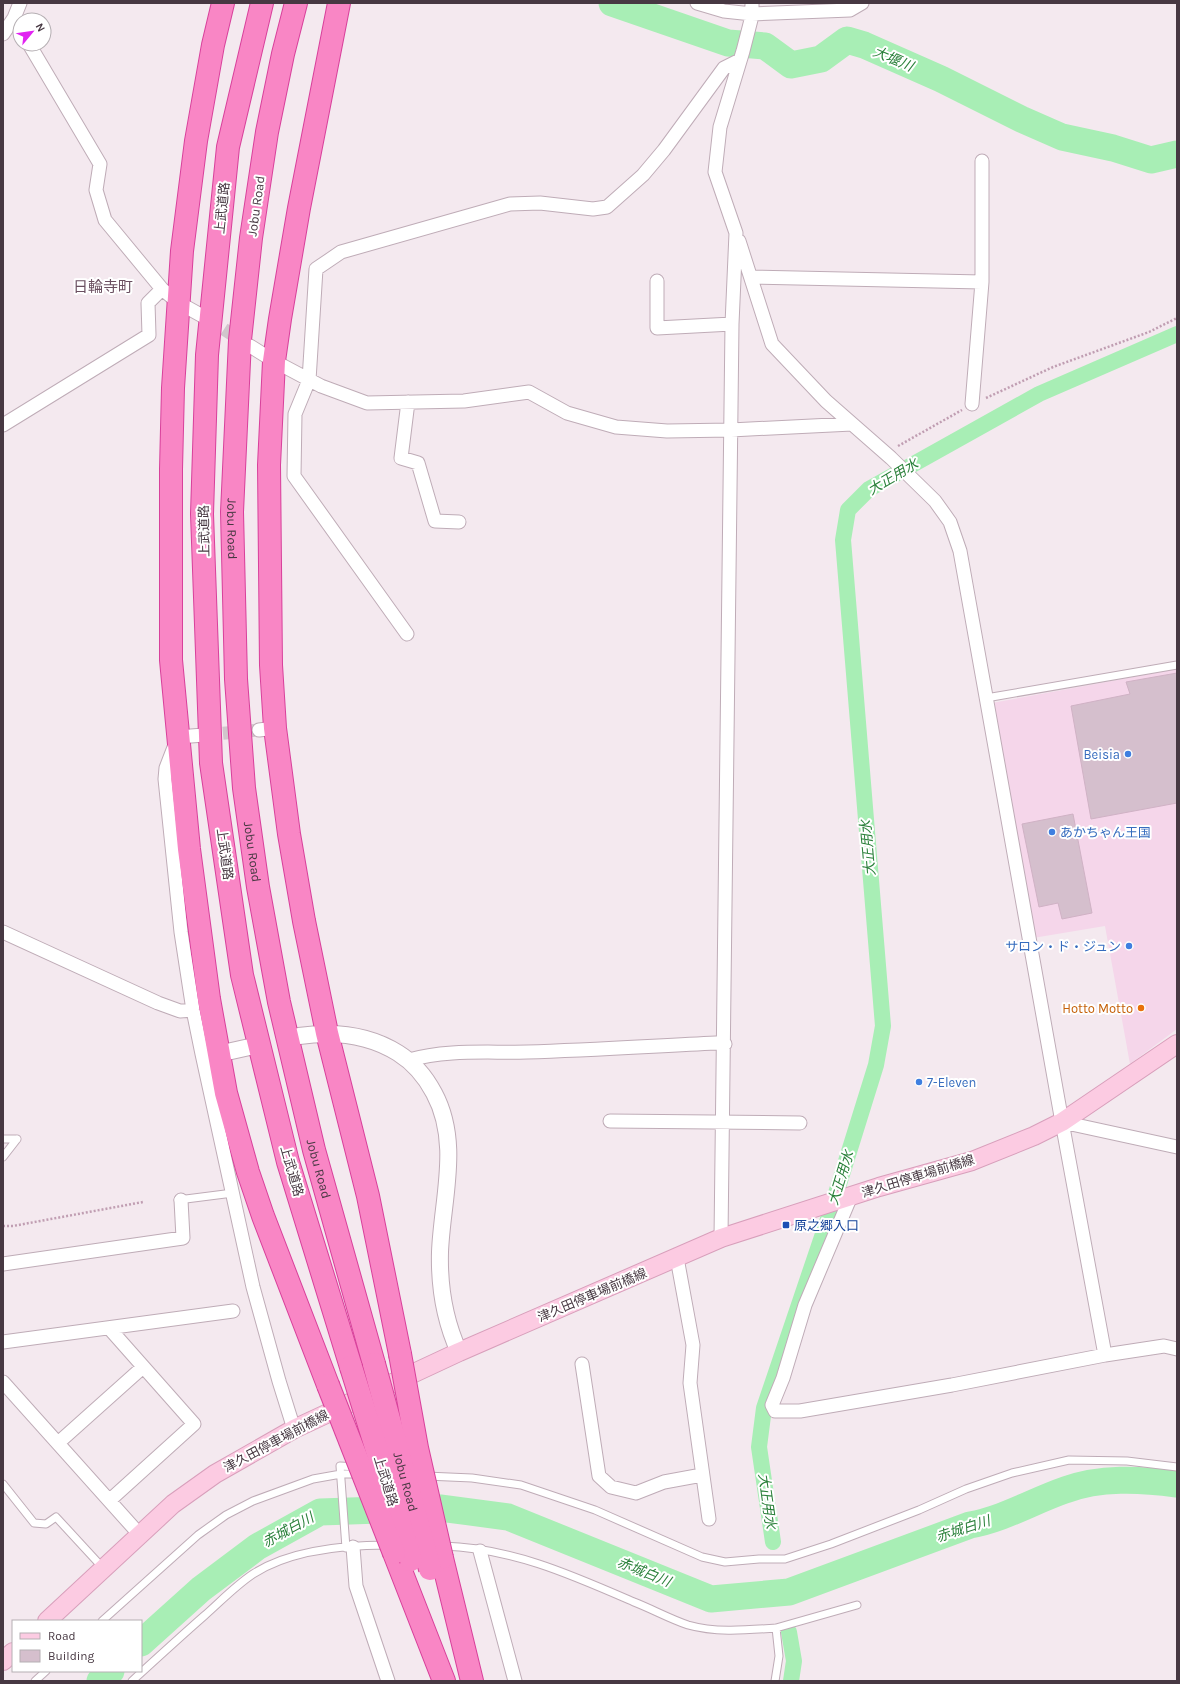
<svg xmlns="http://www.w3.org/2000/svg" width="1180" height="1684" viewBox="0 0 1180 1684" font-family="Karla,'Noto Sans JP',sans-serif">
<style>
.commercial{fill:#f5d6ea}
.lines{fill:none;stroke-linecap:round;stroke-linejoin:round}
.canal{stroke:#a8eeb5;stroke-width:16}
.river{stroke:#a8eeb5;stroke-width:27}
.building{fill:#d5bfcd;stroke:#d0b2c5}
.minor-tunnel{stroke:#d1c6cc;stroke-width:13;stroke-dasharray:13 6;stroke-linecap:butt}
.tertiary-tunnel{stroke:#d1c6cc;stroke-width:16;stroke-dasharray:16 8;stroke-linecap:butt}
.service-casing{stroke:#bfacb7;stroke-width:9}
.minor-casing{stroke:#bfacb7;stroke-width:15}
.tertiary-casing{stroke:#bfacb7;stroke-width:18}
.secondary-casing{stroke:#d89fbb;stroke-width:20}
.trunk-casing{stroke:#d8409b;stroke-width:24}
.path{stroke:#c09eb2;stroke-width:2.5;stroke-dasharray:2 2;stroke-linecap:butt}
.service{stroke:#fff;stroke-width:7}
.minor{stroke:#fff;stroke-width:13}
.tertiary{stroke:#fff;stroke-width:16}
.secondary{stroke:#fccbe2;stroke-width:18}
.trunk{stroke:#f986c5;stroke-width:22}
.trunk-bridge-casing{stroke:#d8409b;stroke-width:24;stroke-linecap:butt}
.trunk-bridge{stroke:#f986c5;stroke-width:22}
.shop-dot{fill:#3f7fe0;stroke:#fff;stroke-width:1.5}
.food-dot{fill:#e8710a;stroke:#fff;stroke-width:1.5}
.transit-dot{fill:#1a4fb4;stroke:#fff;stroke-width:1.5}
.labels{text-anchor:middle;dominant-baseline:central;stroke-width:4;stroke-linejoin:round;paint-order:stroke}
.street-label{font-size:13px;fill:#473842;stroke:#fff}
.shop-label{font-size:13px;fill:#366cbe;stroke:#fff;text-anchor:end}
.food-label{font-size:13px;fill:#c56008;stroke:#fff;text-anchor:end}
.transit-label{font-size:13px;fill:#164399;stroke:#fff;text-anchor:start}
.water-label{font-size:14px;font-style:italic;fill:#2a803a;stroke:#fff}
.quarter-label{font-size:15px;fill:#6a4f60;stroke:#fff}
</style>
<rect width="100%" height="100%" fill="#f4e9ef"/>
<path class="commercial" d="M1177,669v360l-47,35 -25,-138 -72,12 -41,-235z"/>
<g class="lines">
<path class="canal" d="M773,1542l-14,-95 5,-39 65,-192 47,-151 7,-39 -40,-486 5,-30 21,-21 170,-95 138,-60
M789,1632l5,29 -3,20"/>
<path class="river" d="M612,3l116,40 37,3 26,19 30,-6 26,-19 17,5 77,34 80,40 41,18 51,11 38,12 26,-6
M141,1643l60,-54 56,-42 63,-35 120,-4 68,9 203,82 78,-7 181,-67c34,-6 63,-24 95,-35 35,-13 75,-11 112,-6
M100,1681l11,-10"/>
</g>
<path class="building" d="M1177,673v130l-86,16 -20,-113 59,-12 -4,-12z
M1073,814l19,99 -30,6 -4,-16 -19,4 -17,-83z"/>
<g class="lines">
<path class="minor-tunnel" d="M208,319l36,23
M204,735l55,-5"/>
<path class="tertiary-tunnel" d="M254,1046l43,-10"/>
<defs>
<path id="service" d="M986,698l191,-33
M3,1139h14
M3,1157l14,-18
M178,1200l55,-7
M426,1476l46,2 49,7 74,25 107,47 23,5 34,-3h26l46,-15 88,-34 47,-21 46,-16 57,-13 58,1 50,6
M3,1484l31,39 12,1 10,-7 47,51
M443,1546c69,2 129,29 191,56 18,7 36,17 54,23 28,8 59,5 88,3
M346,1548l-6,-82 18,1
M102,1621l96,-86 28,-20 27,-14 60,-22 28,-5h19
M35,1681l11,-10
M132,1681c24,-22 48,-44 72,-65 16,-14 31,-30 49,-42 37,-24 92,-29 135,-29
M775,1681l4,-25 -3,-28 81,-23"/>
<path id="minor" d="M697,3l27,8 28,3 98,-4 12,-7
M3,34l11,-16 6,-15
M29,44l71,120 -4,26 9,30 57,69 17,14 29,16
M739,241l33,103 54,57 65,57 44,43 15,21 10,29 102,571 43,233
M751,277l231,5
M657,281v47l75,-4
M250,346l24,15 47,25 46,17 97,-2 65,-9 38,21 49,14 51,4 64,-1 121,-6
M408,402l-7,56 17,5 17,58 24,1
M972,404l10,-122v-121
M3,425l146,-90 -1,-32 14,-14
M407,634l-113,-158 1,-62 14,-34 7,-111 25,-17 169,-48 30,-1 53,6 14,-2 36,-32 21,-25 60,-82 16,-8
M259,730l16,-2
M204,735l-26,2 -12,31 -1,11 16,153 12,78 9,44 51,233 26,94 15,48
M3,932l155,71 22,8 13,-1
M409,1060c37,-11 79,-7 118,-8 63,-2 126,-6 189,-9l9,1
M610,1121l190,2
M1062,1122l115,25
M851,1196l-46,109 -22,73 -11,27 3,6h25l152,-26 153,-30 59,-9 13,3
M721,1238l11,-914 4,-91 -21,-61 5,-45 23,-76 9,-35v-13
M677,1258l16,87 -3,38 19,136
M3,1264l180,-26 -2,-38
M109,1328l85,96 -84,76
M3,1342l230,-31
M582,1364l17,112 12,11 25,6 28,-11 38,-7
M3,1382l137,153
M58,1443l85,-76
M353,1547l3,39 32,95
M480,1551l35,130"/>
<path id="tertiary" d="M299,1036c35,-5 69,-2 99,17 16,10 27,23 36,40 27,50 8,106 6,159 -1,36 4,67 19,100
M218,1054l36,-8"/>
<path id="secondary" d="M47,1621l126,-117 42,-30 79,-45 165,-77 262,-114 158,-51 93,-26 62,-25 28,-14 115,-78
M3,1661l10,-9"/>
<g id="trunk">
<path d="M223,3l-10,42 -17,96 -14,110 -9,137 -2,81v191l18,189 20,150 17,94 22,79 15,44 65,169"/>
<path d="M262,3l-34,144 -21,208 -5,159 9,249 31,212 46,187 63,205"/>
<path id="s1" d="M296,3l-13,51 -16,78 -16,106 -11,102 -8,172 4,167 8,109 14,99 21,115 35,148 60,214"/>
<path d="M339,3l-40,205 -19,111 -6,42 -5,104 2,200 4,63 14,106 15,87 23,112 41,163 32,158"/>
<path d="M394,1553l50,128"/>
<path d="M442,1558l30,123"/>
</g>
</defs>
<use href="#service" class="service-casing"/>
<use href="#minor" class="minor-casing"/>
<use href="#tertiary" class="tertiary-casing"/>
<use href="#secondary" class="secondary-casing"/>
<use href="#trunk" class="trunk-casing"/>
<path class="path" d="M986,398l67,-31 96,-35 28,-14
M898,446l64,-36
M3,1226h10l130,-24"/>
<use href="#service" class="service"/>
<use href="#minor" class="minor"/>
<use href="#tertiary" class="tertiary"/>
<use href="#secondary" class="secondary"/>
<use href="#trunk" class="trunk"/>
<defs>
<g id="trunk-bridge">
<path d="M400,1354l17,94 25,110"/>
<path id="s2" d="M374,1364l56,205"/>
<path d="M351,1367l60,193"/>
<path d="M328,1385l66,168"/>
</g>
</defs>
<use href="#trunk-bridge" class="trunk-bridge-casing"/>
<use href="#trunk-bridge" class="trunk-bridge"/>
</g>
<g class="shop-dot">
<circle cx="1128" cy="754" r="4"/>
<circle cx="1052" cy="832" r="4"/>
<circle cx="1129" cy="946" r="4"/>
<circle cx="919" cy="1082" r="4"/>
</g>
<circle class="food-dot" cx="1141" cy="1008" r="4"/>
<rect class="transit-dot" x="782" y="1221" width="8" height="8" rx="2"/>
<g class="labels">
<g class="street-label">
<text transform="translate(256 206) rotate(-82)">Jobu Road</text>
<text transform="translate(222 208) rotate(-84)">上武道路</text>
<text stroke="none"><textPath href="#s1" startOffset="531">Jobu Road</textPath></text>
<text transform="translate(204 531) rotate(-91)">上武道路</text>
<text stroke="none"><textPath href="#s1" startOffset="855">Jobu Road</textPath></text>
<text transform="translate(225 854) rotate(82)">上武道路</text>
<text stroke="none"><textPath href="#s1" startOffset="1179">Jobu Road</textPath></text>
<text transform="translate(292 1171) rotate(74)">上武道路</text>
<text transform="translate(918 1176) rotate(-17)">津久田停車場前橋線</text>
<text transform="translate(592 1295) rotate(-23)">津久田停車場前橋線</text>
<text transform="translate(276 1441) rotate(-28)">津久田停車場前橋線</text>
<text transform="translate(386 1481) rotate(73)">上武道路</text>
<text stroke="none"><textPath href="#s2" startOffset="122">Jobu Road</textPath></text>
</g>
<g class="shop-label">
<text x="1120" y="754">Beisia</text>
<text x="1060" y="832" text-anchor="start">あかちゃん王国</text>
<text x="1121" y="946">サロン・ド・ジュン</text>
<text x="927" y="1082" text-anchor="start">7-Eleven</text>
</g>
<g class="food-label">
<text x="1133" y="1008">Hotto Motto</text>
</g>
<g class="transit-label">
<text x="794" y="1225">原之郷入口</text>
</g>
<g class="water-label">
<text transform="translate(893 59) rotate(23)">大堰川</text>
<text transform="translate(893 477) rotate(-31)">大正用水</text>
<text transform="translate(868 848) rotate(-95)">大正用水</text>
<text transform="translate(841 1178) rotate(-73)">大正用水</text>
<text transform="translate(767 1501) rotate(82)">大正用水</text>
<text transform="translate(963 1529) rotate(-18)">赤城白川</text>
<text transform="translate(288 1530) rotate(-29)">赤城白川</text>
<text transform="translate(644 1572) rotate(22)">赤城白川</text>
</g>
<g class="quarter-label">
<text x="103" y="287">日輪寺町</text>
</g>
</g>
<rect width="1180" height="1684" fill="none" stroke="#473842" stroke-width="8"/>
<rect x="12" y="1620" width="130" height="52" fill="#ffffff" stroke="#b5afb3"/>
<rect x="20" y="1633" width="20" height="6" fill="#fccbe2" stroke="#b5afb3"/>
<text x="48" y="1640" font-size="12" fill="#473842">Road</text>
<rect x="20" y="1650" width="20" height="12" fill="#d5bfcd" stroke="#b5afb3"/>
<text x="48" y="1660" font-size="12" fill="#473842">Building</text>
<g transform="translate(32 32) rotate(61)"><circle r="19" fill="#ffffff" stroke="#b5afb3"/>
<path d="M0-3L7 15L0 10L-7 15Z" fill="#e123f1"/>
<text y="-6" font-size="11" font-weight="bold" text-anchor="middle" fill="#473842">N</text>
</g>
</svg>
